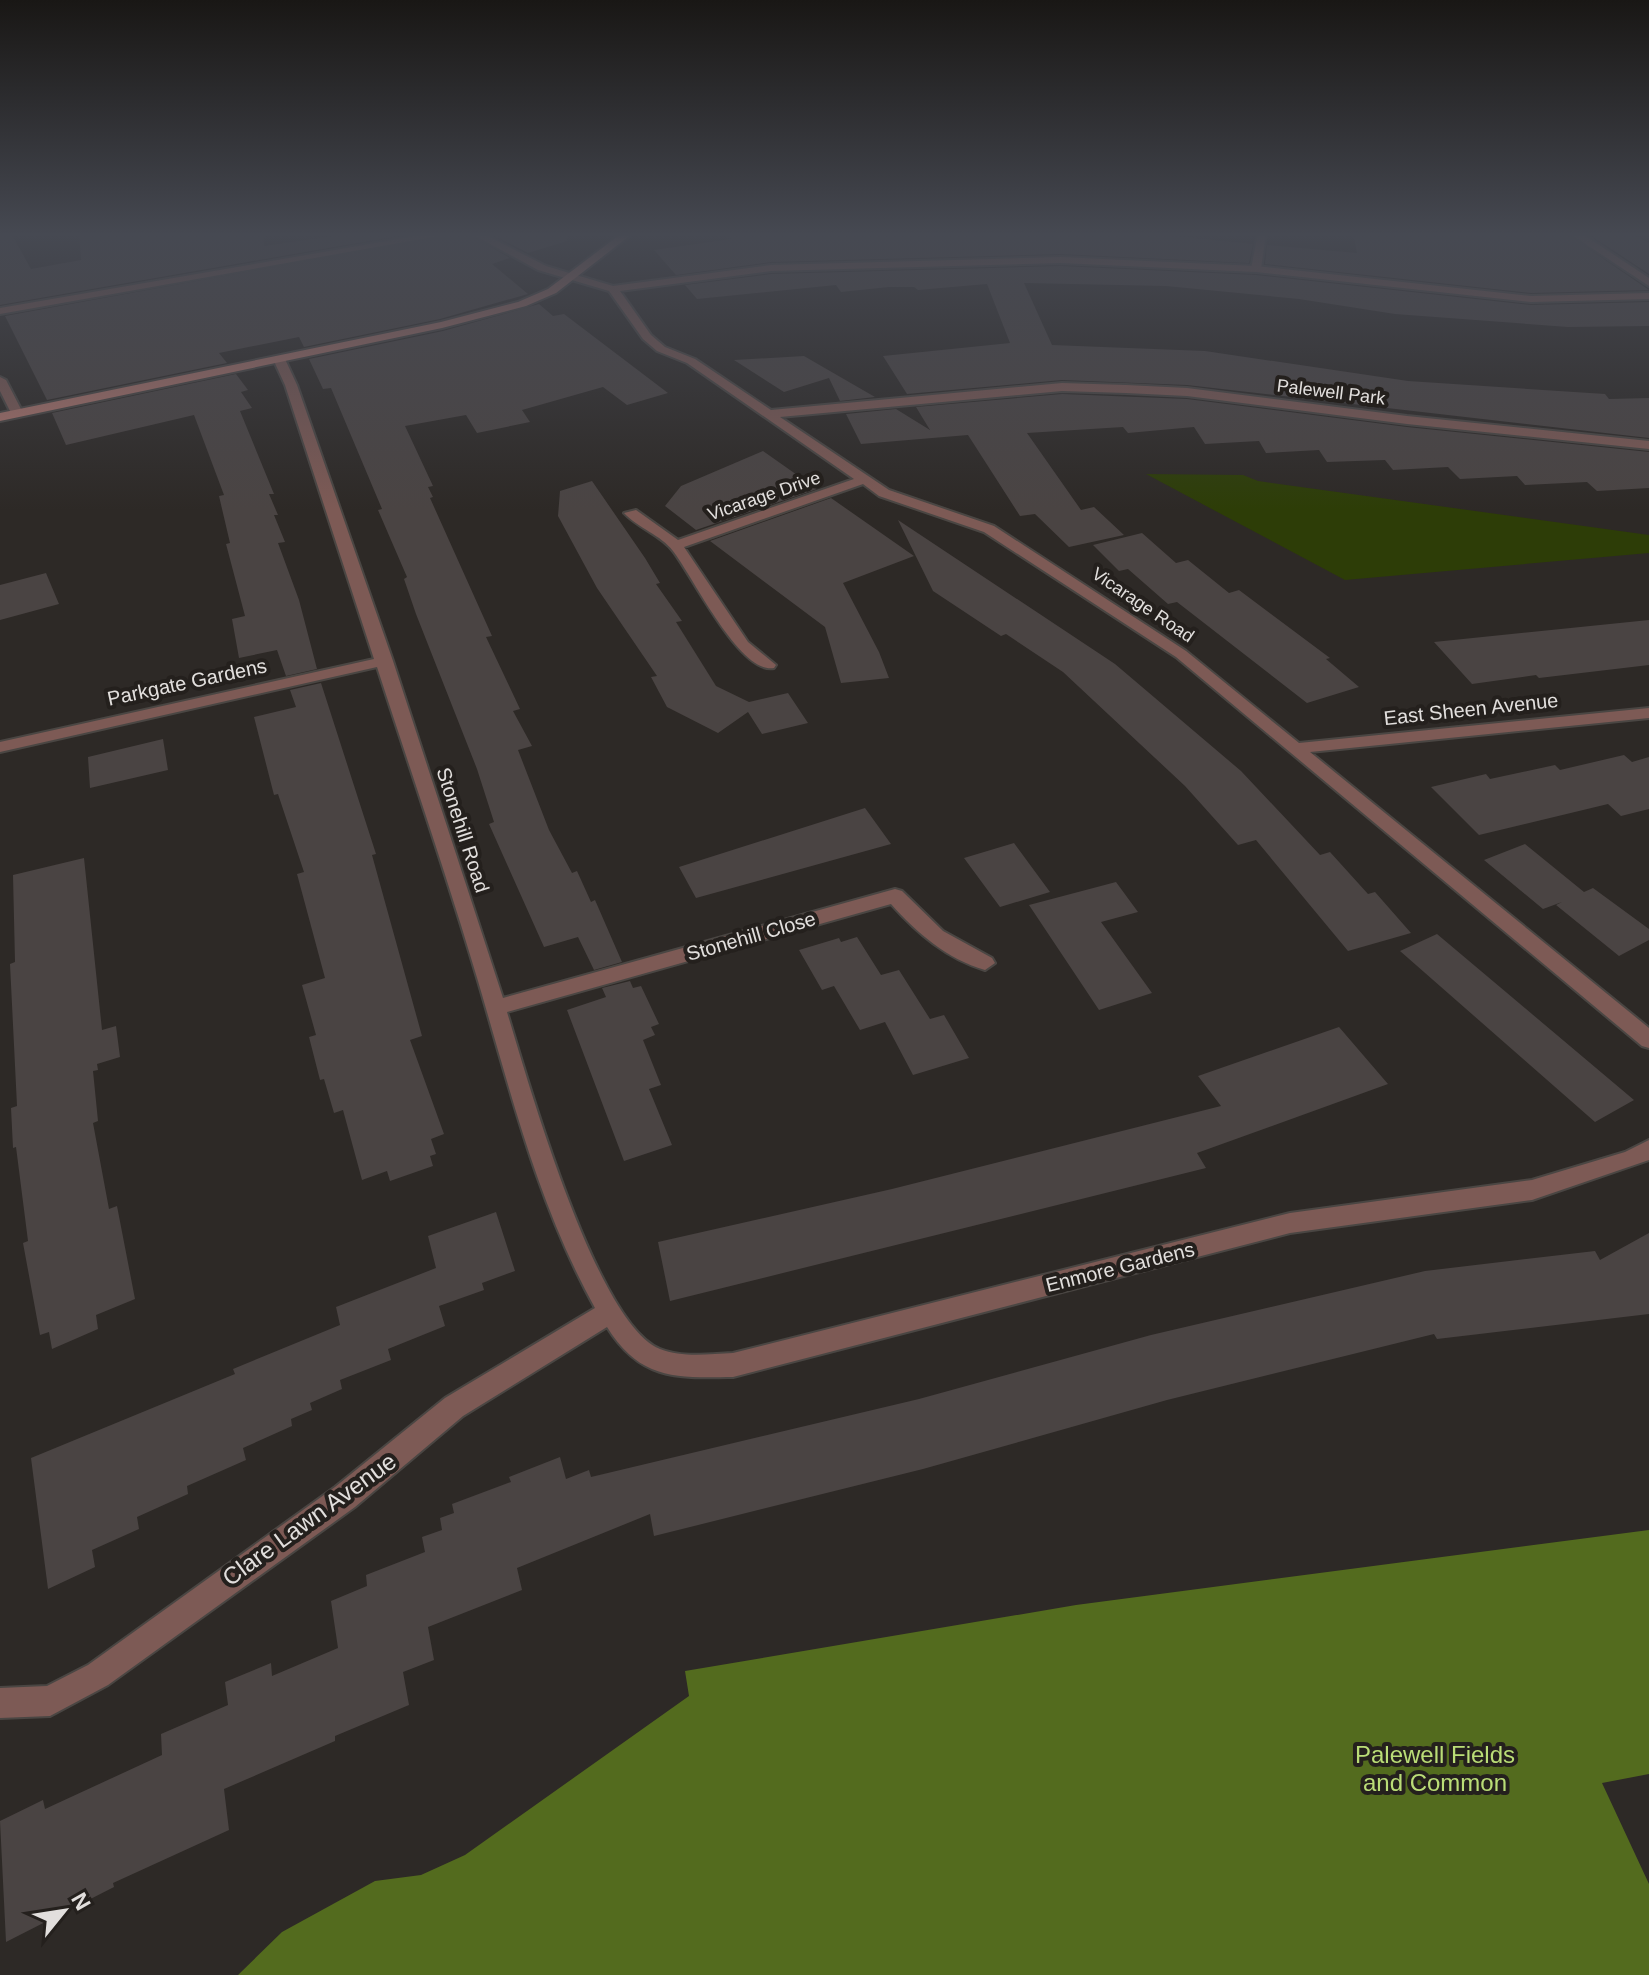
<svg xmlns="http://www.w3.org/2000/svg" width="1649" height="1975" viewBox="0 0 1649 1975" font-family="Helvetica,sans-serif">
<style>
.green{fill:#2d3d07}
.forest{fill:#536b1e}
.building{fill:#4a4443}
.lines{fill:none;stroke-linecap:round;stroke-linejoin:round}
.service-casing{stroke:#4a4643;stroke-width:4}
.minor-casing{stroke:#4a4643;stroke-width:4}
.secondary-casing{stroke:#4a4643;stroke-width:4}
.service{fill:#7d5a55;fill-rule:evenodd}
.minor{fill:#7d5a55;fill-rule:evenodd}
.secondary{fill:#ac746c;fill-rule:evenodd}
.labels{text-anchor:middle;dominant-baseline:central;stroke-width:8;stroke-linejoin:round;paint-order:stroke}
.far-street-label{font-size:18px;fill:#e2dfdd;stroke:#24201d}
.street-label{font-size:20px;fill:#e2dfdd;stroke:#24201d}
.near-street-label{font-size:24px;fill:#e2dfdd;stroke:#24201d}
.near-park-label{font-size:24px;fill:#badd77;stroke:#24201d}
</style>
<rect width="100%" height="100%" fill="#2d2926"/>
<path class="green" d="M1146,474l97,1 15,6 391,54v18l-304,27z"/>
<path class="forest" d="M1649,1530v244l-47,9 47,101v91h-1411l44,-43 93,-51 46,-6 44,-20 224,-159 -4,-25 391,-66z"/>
<path class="building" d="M0,233h11l20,36 50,-9 -2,-27h184l1,13 90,-13h61l-415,72z
M458,233h9l43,25 -18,6 36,30 -88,25 -136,28 -5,-10 -80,16 8,10 -180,37 -42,-84z
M489,233h77l1,8 -39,12z
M724,233h421l108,11 -4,19 -189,-9 -289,8 -95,13 -22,-25 77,-11z
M1353,233h213l83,57 -118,3 -266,-29 2,-19 90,8z
M1587,233h44l18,10v31z
M1060,266l196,9 275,30 118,-3v24l-81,1 -173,-13 -96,-15 -133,-13 -142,-3 28,62 153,6 203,30 197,13 4,5 40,-1v40l-462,-53 -125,-5 -155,14 -24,-38 127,-13 -23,-59 -69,6 -4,-3h-25l-48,5 -5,-7 -139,14 -12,-14 86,-11z
M539,304l14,12 11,-2 104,79 -41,12 -24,-18 -81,23 8,12 -53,11 -11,-18 -61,11 28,60 -5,1 5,10 -3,1 62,138 -6,1 34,72 -7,2 19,35 -14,4 31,80 23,43 5,-2 14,31 4,-2 27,62 -28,8 -16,-33 -34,10 -55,-123 5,-2 -17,-53 -61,-155 -12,-35 3,-2 -29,-67 4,-1 -51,-121 -8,1 -14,-30 134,-28z
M804,356l19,11 52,30 -35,4 -11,-23 -45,14 -50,-32z
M236,374l12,16 -7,2 11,16 -12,3 34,83h-5l9,21h-4l11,27 -7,1 21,57 18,69 -31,7 -9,-26 -38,8 -7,-39 13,-3 -19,-72 4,-1 -11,-47 5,-1 -30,-80 -128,30 -14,-32z
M1062,394l125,5 220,28 242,25v36l-52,3 -10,-9 -62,3 -8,-9 -57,3 -12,-12 -55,3 -8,-10 -58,2 -8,-12 -53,3 -7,-12 -54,3 -11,-17 -66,6 -5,-6 -96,6 54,77 13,-3 30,28 -55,12 -34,-33 -15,2 -52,-81 -107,9 -15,-30 50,-5 34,21 -14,-23z
M763,451l54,38 -121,41 -31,-24 16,-20z
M592,481l53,77 15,25 -4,1 26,37 -6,1 40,64 33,16 39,-9 20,30 -46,11 -14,-22 -30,21 -51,-26 -16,-30 6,-1 -60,-88 -39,-72 2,-25z
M831,498l83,58 -71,27 36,69 10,26 -48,5 -16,-56 -115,-86z
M898,520l217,144 126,107 79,84 10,-3 38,42 7,-2 36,41 -63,18 -92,-111 -18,5 -53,-59 -122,-114 -57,-38 -5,2 -68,-45z
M1142,533l34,30 12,-3 41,33 10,-3 91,68 -4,1 33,28 -52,16 -130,-101 -9,2 -40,-35 -9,2 -26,-26z
M46,573l13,31 -59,16v-35z
M1649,620v45l-110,13 -3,-3 -64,9 -38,-42z
M321,683l55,171 -4,1 50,181 -12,4 34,94 -13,5 5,15 -6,2 3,10 -43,15 -3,-10 -25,9 -19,-70 -9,3 -10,-34 -4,1 -11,-43 7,-2 -14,-50 23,-7 -28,-104 7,-2 -26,-78 -4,1 -20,-78 42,-10 -6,-17z
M163,739l5,31 -78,18 -2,-31z
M1624,755l8,7 17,-5v52l-28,7 -13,-12 -129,31 -48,-48 55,-13 4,5 65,-14 5,5z
M865,808l26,36 -195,54 -17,-31z
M1014,843l36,49 -50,15 -36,-49z
M1525,844l59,48 9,-4 56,41v11l-30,16 -63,-51 6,-3 -19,7 -59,-49z
M84,858l18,172 14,-4 4,31 -23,7 1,6 -5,1 5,50 -5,2 16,86 8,-3 18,93 -39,16 2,14 -46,20 -3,-17 -9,3 -17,-92 5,-2 -12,-94 -3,1 -2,-40 6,-2 -7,-142 5,-2 -2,-87z
M1116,882l22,30 -37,10 51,71 -53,17 -70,-105z
M1437,934l76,64 121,102 -39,22 -195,-171z
M857,937l24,38 18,-5 31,49 14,-4 25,43 -56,17 -28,-53 -25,8 -26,-44 -12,4 -23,-40 40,-12 2,4z
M630,981l3,7 8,-2 18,38 -8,3 4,8 -12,5 18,45 -12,4 23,56 -48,16 -57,-151 39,-13 -4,-9z
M1339,1027l49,57 -191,69 9,15 -536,133 -12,-59 234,-53 329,-83 -23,-30z
M496,1212l19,59 -33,12 2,7 -45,16 6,20 -57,23 3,11 -51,20 2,9 -32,14 2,7 -21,9 1,7 -49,22 3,12 -59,26 1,8 -51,23 2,12 -47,21 3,17 -47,22 -17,-131 204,-84 -2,-5 107,-44 -4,-18 100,-39 -8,-32z
M1649,1233v81l-212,25 -3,-5 -267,66 -244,69 -269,67 -4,-22 -133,54 5,22 -94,37 6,33 -31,12 6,33 -74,31v5l-111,48 5,41 -116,53 1,4 -108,55 -6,-121 43,-21 2,9 117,-54 -1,-21 67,-29 -3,-23 46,-19 1,13 66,-28 -7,-47 36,-15 -1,-11 59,-23 -3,-15 20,-7 -2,-12 14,-5 -2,-9 59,-22 -2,-5 51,-20 6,22 23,-9 2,7 328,-78 232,-64 274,-64 170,-20 5,9z"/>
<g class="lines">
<defs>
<path id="service" d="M1258,233h8l-5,36 -5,3 -5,-3z"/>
<path id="minor" d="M433,233h22l-455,81v-6z
M470,233h12l64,33 67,20 158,-21 289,-8 196,9 275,30 118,-3v6l-118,3 -275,-30 -196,-9 -289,8 -151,20 31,44 14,12 30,12 76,51 291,-27 64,2 61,3 220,28 242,25v8l-242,-25 -220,-28 -61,-3 -64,-2 -282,26 109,73 105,36 192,125 113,92 350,-35v10l-339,34 339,276v20l-7,-2 -466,-389 -192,-125 -105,-36 -16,-12 -179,63 64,95 28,23 -2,3c-34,7 -82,-93 -101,-117 -12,-16 -35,-23 -49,-38l12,-3 42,30 176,-61 -167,-116 -30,-12 -14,-12 -34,-48 -71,-21z
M1569,233h12l68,45v8z
M279,356l6,3 12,26 96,276 110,337 392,-109 7,2 41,40 49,27 3,5 -10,7c-38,-11 -68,-37 -94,-66l-384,108c20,66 89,312 153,337 22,9 50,5 73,4l557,-140 242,-33 93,-28 24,-12v20l-117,40 -242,33 -557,144c-57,1 -93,3 -126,-50l-144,89 -108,91 -247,178 -58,31 -50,2v-30l47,-2 41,-21 247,-178 110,-89 150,-90c-57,-103 -84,-215 -117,-327 -31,-105 -67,-209 -101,-314l-377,85v-10l374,-83 -89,-274 -12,-26z
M0,377l6,3 17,33 -2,3 -10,-3 -11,-22z"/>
<path id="secondary" d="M622,233h11l-77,60 -30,13 -84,22 -442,93v-8l441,-91 77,-20 30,-13z"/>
</defs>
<use href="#service" class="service-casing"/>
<use href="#minor" class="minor-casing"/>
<use href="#secondary" class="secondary-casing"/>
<use href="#service" class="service"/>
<use href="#minor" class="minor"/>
<use href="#secondary" class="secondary"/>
</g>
<linearGradient id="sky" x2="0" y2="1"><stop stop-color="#191715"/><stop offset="0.46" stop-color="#464952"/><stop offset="1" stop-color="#464952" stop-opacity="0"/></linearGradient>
<rect width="1649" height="510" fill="url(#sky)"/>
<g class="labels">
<g class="far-street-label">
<text transform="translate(1331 392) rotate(7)">Palewell Park</text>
<text transform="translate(764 496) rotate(-19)">Vicarage Drive</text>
<text transform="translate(1143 605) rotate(34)">Vicarage Road</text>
</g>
<g class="street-label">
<text transform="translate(187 682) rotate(-12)">Parkgate Gardens</text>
<text transform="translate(1471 709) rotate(-6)">East Sheen Avenue</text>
<text transform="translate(463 830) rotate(72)">Stonehill Road</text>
<text transform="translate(751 936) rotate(-16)">Stonehill Close</text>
<text transform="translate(1120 1267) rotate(-14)">Enmore Gardens</text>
</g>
<g class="near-street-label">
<text transform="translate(309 1519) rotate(-36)">Clare Lawn Avenue</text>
</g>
<g class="near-park-label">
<text x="1435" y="1754">Palewell Fields<tspan x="1435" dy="28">and Common</tspan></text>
</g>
</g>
<g transform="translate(64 1911) rotate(60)" stroke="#24201d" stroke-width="6" paint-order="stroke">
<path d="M0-6L14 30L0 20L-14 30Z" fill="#e2dfdd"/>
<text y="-12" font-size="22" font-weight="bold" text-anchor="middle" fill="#e2dfdd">N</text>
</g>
</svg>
